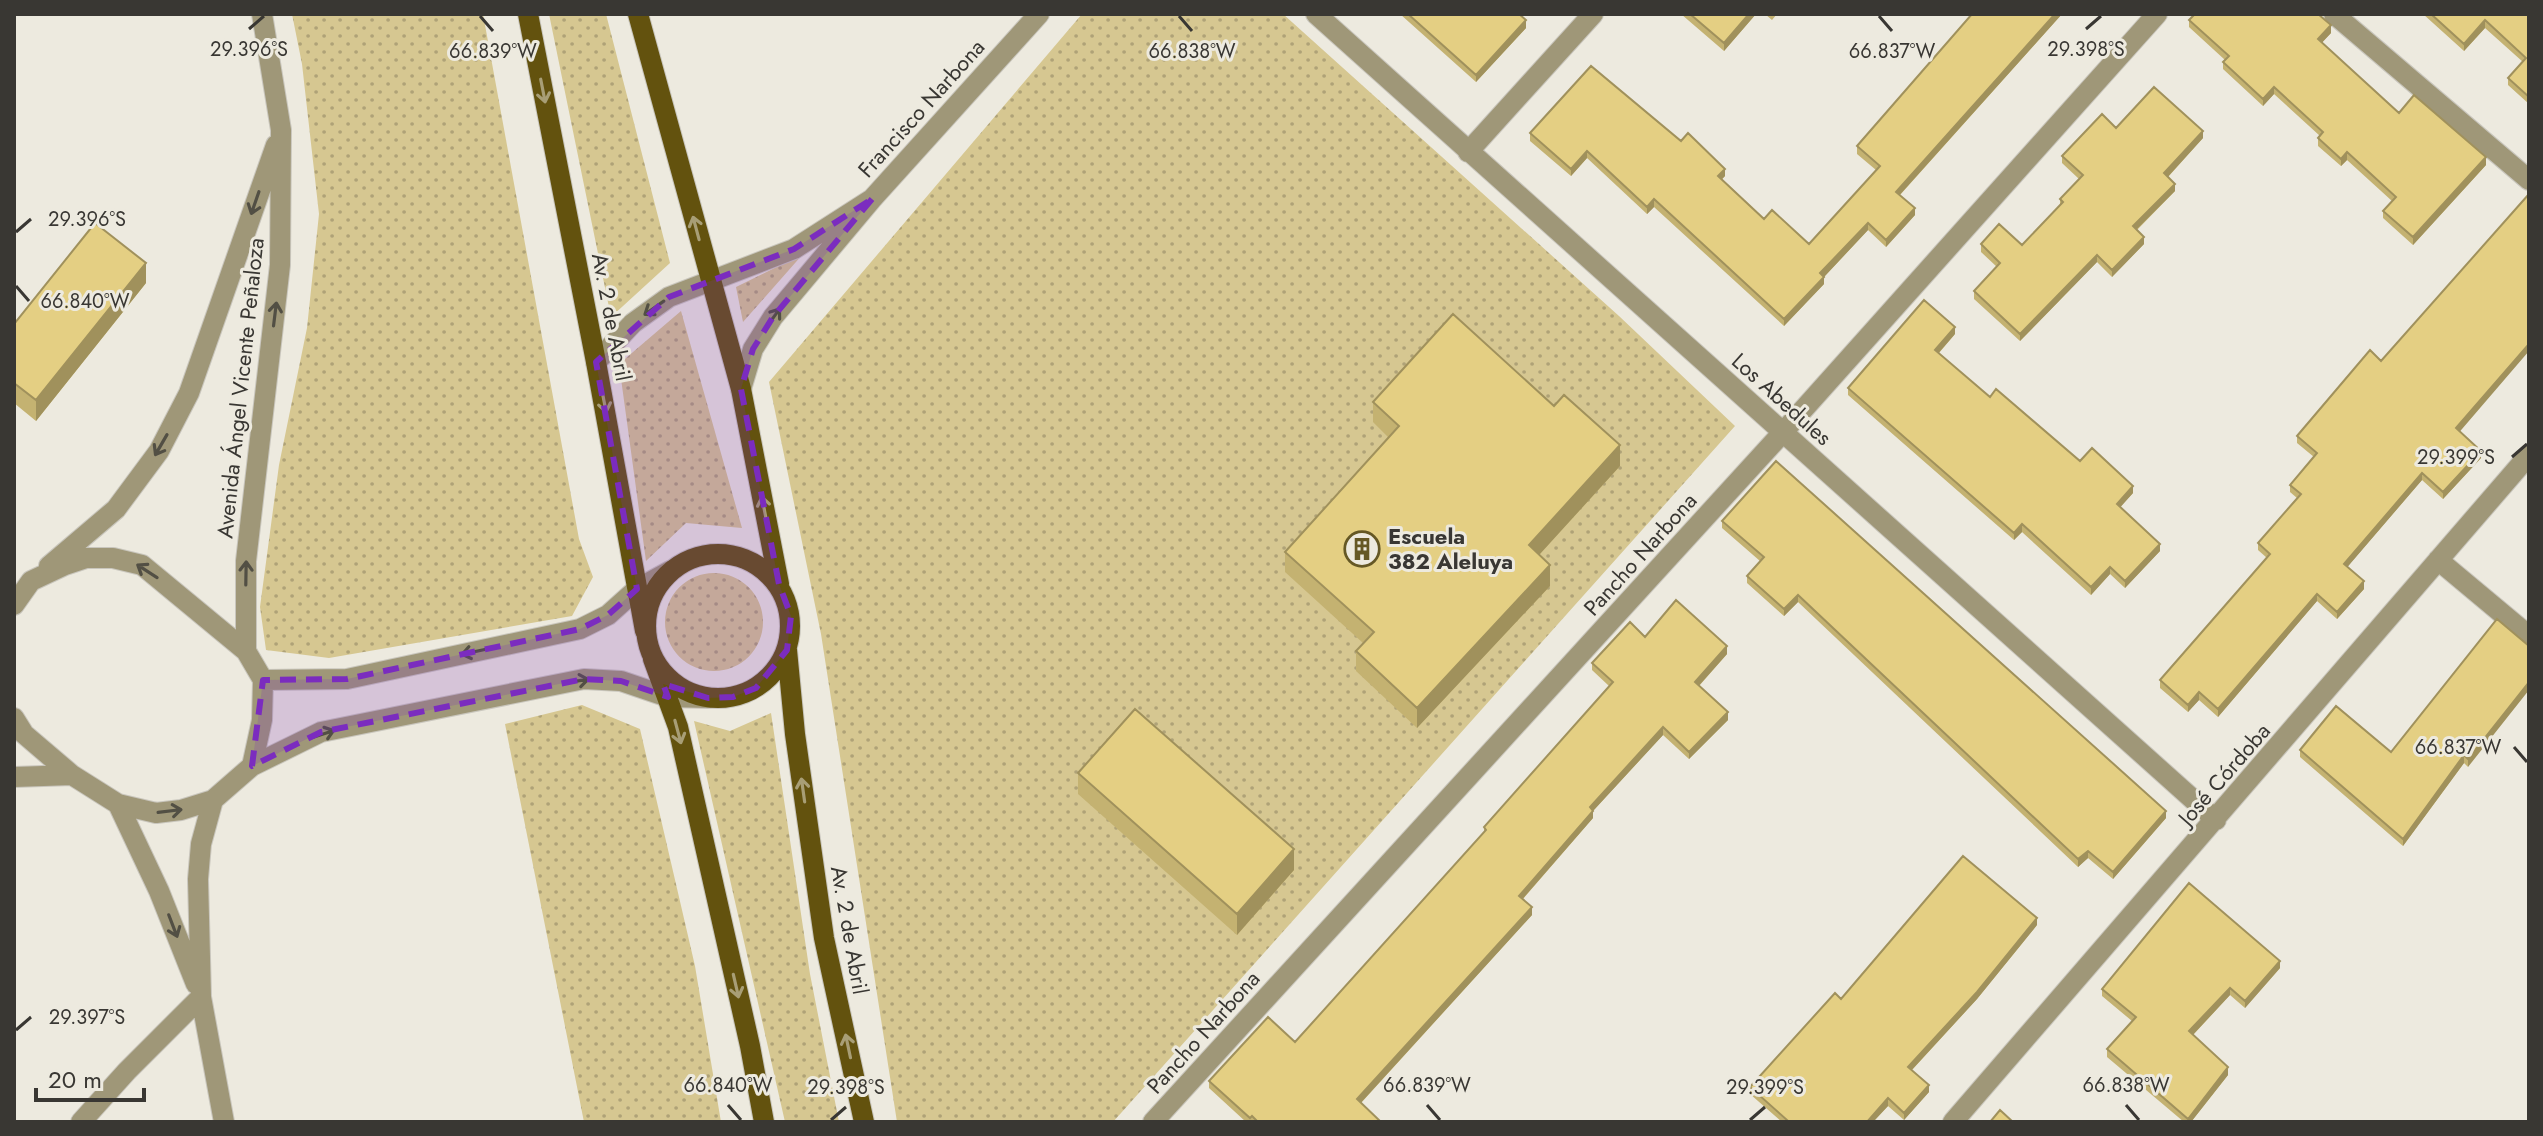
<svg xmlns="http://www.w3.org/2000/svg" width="2543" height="1136" viewBox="0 0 2543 1136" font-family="Jost,sans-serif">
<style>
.grass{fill:url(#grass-dots)}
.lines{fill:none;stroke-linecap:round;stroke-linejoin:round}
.minor-casing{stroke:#c9c6bd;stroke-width:22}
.major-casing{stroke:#c9c6bd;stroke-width:22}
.minor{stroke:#9f9778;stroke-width:20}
.major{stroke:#63520e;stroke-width:20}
.wall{fill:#c4b271}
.shaded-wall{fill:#a0915c}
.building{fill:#e4cf83;stroke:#a0915c;stroke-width:2}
.oneway{stroke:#a89e76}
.oneway2{stroke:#524f44}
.marked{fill:#7b2cbf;fill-opacity:0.2;stroke:#7b2cbf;stroke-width:6;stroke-dasharray:16 10;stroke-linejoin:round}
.ticks{fill:none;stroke:#393733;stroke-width:3}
.labels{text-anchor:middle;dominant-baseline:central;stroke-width:6;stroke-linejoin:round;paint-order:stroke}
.street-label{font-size:22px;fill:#393733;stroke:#edeadf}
.poi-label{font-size:22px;font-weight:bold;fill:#393733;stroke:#edeadf;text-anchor:start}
.ticks-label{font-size:20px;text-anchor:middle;fill:#393733;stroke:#edeadf;stroke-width:6;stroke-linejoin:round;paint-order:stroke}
</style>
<defs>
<pattern id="grass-dots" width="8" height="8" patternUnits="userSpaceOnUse" patternTransform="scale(2)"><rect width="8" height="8" fill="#d6c791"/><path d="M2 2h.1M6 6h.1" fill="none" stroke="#afa277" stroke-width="1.8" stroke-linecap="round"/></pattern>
</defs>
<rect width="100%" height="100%" fill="#edeadf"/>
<path class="grass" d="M292,14h191l96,525 14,38 -21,39 -243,42 -63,-8 -6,-43 19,-142 28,-137 12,-114 -17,-150z
M549,14h57l64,249 -59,54z
M1082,14h201l336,302 116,110 -622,696h-216l-76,-488 -52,-252z
M803,254l-60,68 -7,-35z
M681,311l61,217 -56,-5 -40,38 -27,-197z
M665 622a49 49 0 1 1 98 0a49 49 0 1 1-98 0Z
M582,705l58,24 55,237 26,156h-137l-79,-398z
M771,713l39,261 29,148h-54l-91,-401 36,10z"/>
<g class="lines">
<defs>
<path id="minor" d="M1316,14l900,806
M2334,14l195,166
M1468,152l125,-138
M872,199l167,-185
M596,362l37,-39 36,-26 125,-48 78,-50 -99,118 -20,32 -12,40
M2438,560l91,76
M49,566l67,-57 43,-58 30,-58 87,-248
M14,605l17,-24 34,-16 21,-7h27l29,7 104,86 17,29 -1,40 -10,46 -39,34 -32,10 -25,3 -38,-9 -46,-29 -48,-41 -10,-16
M246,651v-90l34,-296 1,-135 -19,-116
M263,680l84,-1 233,-50 28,-14 29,-26 33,-18
M252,766l69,-34 263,-53 37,2 47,16 40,1
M14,777l58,-2
M213,800l-12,44 -3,35 3,118 23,125
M118,804l41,87 37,93
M81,1122l46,-51 74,-74
M1153,1122l631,-691 373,-417
M1953,1122l576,-667"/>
<path id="major" d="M528,14l68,348 49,269
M638,14l103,375 38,195
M646 626a72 72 0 1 1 144 0a72 72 0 1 1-144 0Z
M787,650l8,84 29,204 40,184
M653,659l25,68 72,319 14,76"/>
</defs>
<use href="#minor" class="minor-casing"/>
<use href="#major" class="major-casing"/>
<use href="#minor" class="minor"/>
<use href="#major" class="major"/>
</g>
<path class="wall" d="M1400,14h119l7,14 -50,54z
M1681,14h75l-32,37z
M1765,14h12l-5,6z
M2062,14l-162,181 15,20 -29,32 -18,-17 -44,47v7l-40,42 -130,-119 -7,7 -60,-56 -16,18 -41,-35v-8l151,8 44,35 -3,3 42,40 45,25 67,-74 -19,-16v-8z
M2423,14h106v90l-21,-19v-7l15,-16 -38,-34 -21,23z
M2189,20l142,13 -10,10 78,70 87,52 -73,80 -30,-27v-7l9,-10 -45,-41 -6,6 -23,-20v-8l2,-2 -46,-42 -11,12 -40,-37v-7l2,-2 -36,-33z
M2116,128l87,10 -35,39 7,14 -38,39 7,14 -32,33 -15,-15 -77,79 -46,-42v-8l23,-24 -16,-15v-8l41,1 38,-40v-6l19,-20 -17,-16v-7z
M146,283l-110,138 -22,-18v-79z
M1955,334l-16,19 51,44 90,64 53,32 -13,14 40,44 -35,37 -15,-14 -19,21 -69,-63 -8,8 -166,-145v-7z
M1373,402l247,64 -81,89 11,31 -133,142 -61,-57v-20l7,-8 -78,-71v-20l103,-115 -15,-15z
M2459,431l22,27 -38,41 -21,-19 -75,87 17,22 -27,30 -20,-18 -99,116 -19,-17 -11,12 -28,-24v-8l107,-122 -9,-8v-7l39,-45 -7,-6v-7l24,-28 -17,-14v-7z
M1722,521l444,297 -53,61 -25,-21 -10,9 -280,-265 -14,14 -37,-33v-7l13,-15 -38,-33z
M2497,619l-29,148 -4,-4 -61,83 -103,-89v-7l91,2z
M1645,637l82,17 -28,32 29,34 -39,39 -26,-24 -70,76v7l-70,81 9,16 -171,188 20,19h-135l-37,-34v-7l86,-39 189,-210v-5l125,-141 -17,-16v-7z
M1078,773l216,97 -57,65 -159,-141z
M2037,925l-60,74 -65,71 17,22 -25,28 -16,-14 -15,16h-91l-32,-28v-7l91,-88z
M2280,968l-35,40 -15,-13 -37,40 35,40 -37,47h-7l-77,-65v-8l25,-28 -30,-25v-7z"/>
<path class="shaded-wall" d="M1749,14h7l-32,37v-8z
M2055,14h7l-166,185v-7z
M1526,20v8l-50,54v-7z
M2485,20v8l-21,23v-7z
M2331,25v8l-13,14v-8z
M2274,87v7l-11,12v-7z
M2203,131v7l-39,43v-8z
M1587,151v7l-16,18v-7z
M2347,152v8l-6,6v-7z
M2486,157v8l-73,80v-8z
M1725,169v7l-7,7v-7z
M2175,184v7l-42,42v-7z
M1654,199v8l-7,7v-7z
M1915,208v7l-29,32v-7z
M1868,223v7l-44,47v7l-40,42v-7l36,-46z
M2144,237v7l-32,33v-7z
M2097,255v7l-77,79v-7z
M146,263v20l-110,138v-21z
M1955,327v7l-20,23v-7z
M2529,344v7l-73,85v-8z
M1620,445v21l-91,100v-21z
M2481,451v7l-38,41v-7z
M2422,473v7l-78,91v-7z
M2133,486v7l-16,18v-7z
M2022,524v8l-8,8v-7z
M2160,544v7l-35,37v-7z
M1550,565v21l-133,142v-20z
M2110,567v7l-19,21v-8z
M2364,581v8l-27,30v-7z
M2317,594v7l-99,116v-8z
M1798,595v7l-14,14v-7z
M1727,646v8l-32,36v-8z
M2529,682v8l-61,77v-8z
M2199,692v8l-11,12v-7z
M1728,712v8l-39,39v-7z
M1663,727v8l-70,76v7l-74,85v-7l71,-89z
M2464,755v8l-61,83v-7z
M2166,811v7l-53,61v-7z
M1294,849v21l-57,65v-21z
M2088,851v7l-10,9v-8z
M1532,907v8l-175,192v-8z
M2037,918v7l-60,74 -69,75v-7z
M2280,961v7l-35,40v-7z
M2230,988v7l-41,44v-8z
M2228,1067v8l-37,47h-3v-3z
M1929,1085v7l-25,28v-7z
M1888,1098v8l-15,16h-6z"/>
<path class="building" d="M1408,14h111l7,6 -50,55z
M1690,14h59l-25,29z
M1972,14h83l-159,178 19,16 -29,32 -18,-17 -48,50 4,4 -40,42 -130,-120 -7,8 -60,-56 -16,18 -41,-36 61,-67 90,75 7,-8 37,36 -7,7 46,43 8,-9 37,34 71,-78 -23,-20z
M2195,14h123l13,11 -13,14 81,74 15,-18 72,62 -73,80 -30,-26 13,-14 -49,-45 -6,7 -23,-21 5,-6 -49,-45 -11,12 -40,-37 6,-6 -40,-36z
M2431,14h98v83l-21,-19 18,-20 -41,-38 -21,24z
M2154,87l49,44 -39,42 11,11 -42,42 11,11 -32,33 -15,-15 -77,79 -46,-43 26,-28 -19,-19 18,-20 23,21 41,-43 -3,-3 23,-24 -21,-19 40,-42 14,14z
M2529,194v150l-73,84 25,23 -38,41 -21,-19 -78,91 20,17 -27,31 -20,-18 -99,115 -19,-17 -11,13 -28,-25 110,-126 -12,-11 43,-49 -11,-9 27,-32 -20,-17 73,-86 11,11z
M95,223l51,40 -110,137 -22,-17v-59z
M1924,300l31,27 -20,23 55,47 6,-8 84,72 12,-13 41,38 -16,18 43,40 -35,37 -15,-14 -19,20 -69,-63 -8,9 -166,-145z
M1453,314l101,92 10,-11 56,50 -91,100 21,20 -133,143 -61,-57 18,-19 -89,-80 114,-126 -26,-24z
M1776,461l390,350 -53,61 -25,-21 -10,8 -280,-264 -14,14 -37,-33 17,-19 -42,-36z
M1676,600l51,46 -32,36 33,30 -39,40 -26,-25 -73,80 3,4 -74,85 13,11 -175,192 24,23h-123l-6,-6 -2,2 -41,-37 59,-64 27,25 191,-212 -2,-3 129,-145 -21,-19 38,-41 15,15z
M2497,619l32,27v36l-61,77 -4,-4 -61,84 -103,-89 36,-44 55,46z
M1135,709l159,140 -57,65 -159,-141z
M1963,856l74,62 -60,74 -69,75 21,18 -25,28 -16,-15 -21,24h-82l2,-2 -37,-33 85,-94 6,6z
M2189,883l91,78 -35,40 -15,-13 -41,43 39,36 -40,52 -81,-70 29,-32 -34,-28z
M2000,1110l13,12h-23z"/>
<defs><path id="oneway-shaft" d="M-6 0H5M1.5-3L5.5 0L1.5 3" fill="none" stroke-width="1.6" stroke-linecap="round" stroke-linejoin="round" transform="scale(2)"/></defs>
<g class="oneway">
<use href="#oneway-shaft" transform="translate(543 91) rotate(79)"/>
<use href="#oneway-shaft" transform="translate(696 228) rotate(-105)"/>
<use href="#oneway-shaft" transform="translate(604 401) rotate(79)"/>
<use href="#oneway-shaft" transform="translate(764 508) rotate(-101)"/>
<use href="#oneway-shaft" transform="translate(678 732) rotate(75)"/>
<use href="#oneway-shaft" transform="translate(803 790) rotate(-98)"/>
<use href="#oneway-shaft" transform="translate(736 986) rotate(77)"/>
<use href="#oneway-shaft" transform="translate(848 1046) rotate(-102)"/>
</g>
<g class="oneway2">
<use href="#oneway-shaft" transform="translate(255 203) rotate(109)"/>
<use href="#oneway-shaft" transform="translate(654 308) rotate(145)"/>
<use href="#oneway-shaft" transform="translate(275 314) rotate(-83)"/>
<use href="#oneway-shaft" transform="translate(773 318) rotate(-54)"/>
<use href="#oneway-shaft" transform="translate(161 445) rotate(120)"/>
<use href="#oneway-shaft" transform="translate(147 571) rotate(-147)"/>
<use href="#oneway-shaft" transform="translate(246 573) rotate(-89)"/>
<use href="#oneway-shaft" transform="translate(473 652) rotate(168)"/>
<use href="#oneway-shaft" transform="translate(577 681) rotate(-8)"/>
<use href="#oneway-shaft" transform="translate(323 734) rotate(-18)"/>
<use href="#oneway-shaft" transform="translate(170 811) rotate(-7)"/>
<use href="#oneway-shaft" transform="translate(173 926) rotate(69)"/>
</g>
<path class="marked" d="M872,199l-99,118 -20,32 -12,40 38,195 12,32 -4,34 -31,38 -23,9 -25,1 -45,-14 5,13 -47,-16 -37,-2 -263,53 -69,34 11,-86 84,-1 233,-50 28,-14 29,-26 -41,-227 73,-65 125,-48z"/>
<path class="ticks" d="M480,16l13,15M1179,16l13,15M1879,16l13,15M249,29l15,-13M2086,29l15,-13M16,232l15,-13M16,286l13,15M2512,457l15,-13M2514,747l13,15M16,1030l15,-13M728,1105l13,15M1427,1105l13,15M2126,1105l13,15M831,1120l15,-13M1750,1120l15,-13"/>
<defs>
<symbol id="building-ring" viewBox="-11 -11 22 22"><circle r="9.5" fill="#edeadf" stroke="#655825" stroke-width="1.5"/><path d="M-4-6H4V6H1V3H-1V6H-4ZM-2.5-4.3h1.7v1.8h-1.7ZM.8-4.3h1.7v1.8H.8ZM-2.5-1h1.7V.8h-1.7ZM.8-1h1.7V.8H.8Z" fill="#655825"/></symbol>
</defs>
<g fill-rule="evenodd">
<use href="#building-ring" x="1342" y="529" width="40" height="40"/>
</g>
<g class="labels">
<g class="street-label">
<text transform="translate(921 108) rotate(-48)">Francisco Narbona</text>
<text transform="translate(612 317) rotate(79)">Av. 2 de Abril</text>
<text transform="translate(240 388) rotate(-84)">Avenida Ángel Vicente Peñaloza</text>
<text transform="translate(1782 399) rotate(42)">Los Abedules</text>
<text transform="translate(1640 554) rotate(-48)">Pancho Narbona</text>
<text transform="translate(2224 774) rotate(-49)">José Córdoba</text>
<text transform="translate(850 930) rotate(80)">Av. 2 de Abril</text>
<text transform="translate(1203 1032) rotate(-48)">Pancho Narbona</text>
</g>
<g class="poi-label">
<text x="1388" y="536">Escuela<tspan x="1388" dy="25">382 Aleluya</tspan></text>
</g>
</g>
<g class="ticks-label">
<text x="249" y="56">29.396°S</text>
<text x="2086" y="56">29.398°S</text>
<text x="493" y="58">66.839°W</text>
<text x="1192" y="58">66.838°W</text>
<text x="1892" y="58">66.837°W</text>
<text x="87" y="226">29.396°S</text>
<text x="85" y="308">66.840°W</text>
<text x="2456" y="464">29.399°S</text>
<text x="2458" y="754">66.837°W</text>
<text x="87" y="1024">29.397°S</text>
<text x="728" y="1092">66.840°W</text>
<text x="1427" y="1092">66.839°W</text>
<text x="2126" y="1092">66.838°W</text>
<text x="846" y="1094">29.398°S</text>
<text x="1765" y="1094">29.399°S</text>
</g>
<rect width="2543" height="1136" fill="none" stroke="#393733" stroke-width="32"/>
<path d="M36 1088v12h108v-12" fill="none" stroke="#393733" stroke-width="4"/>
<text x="48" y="1088" font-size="24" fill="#393733" stroke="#edeadf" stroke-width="6" paint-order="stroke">20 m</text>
</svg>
